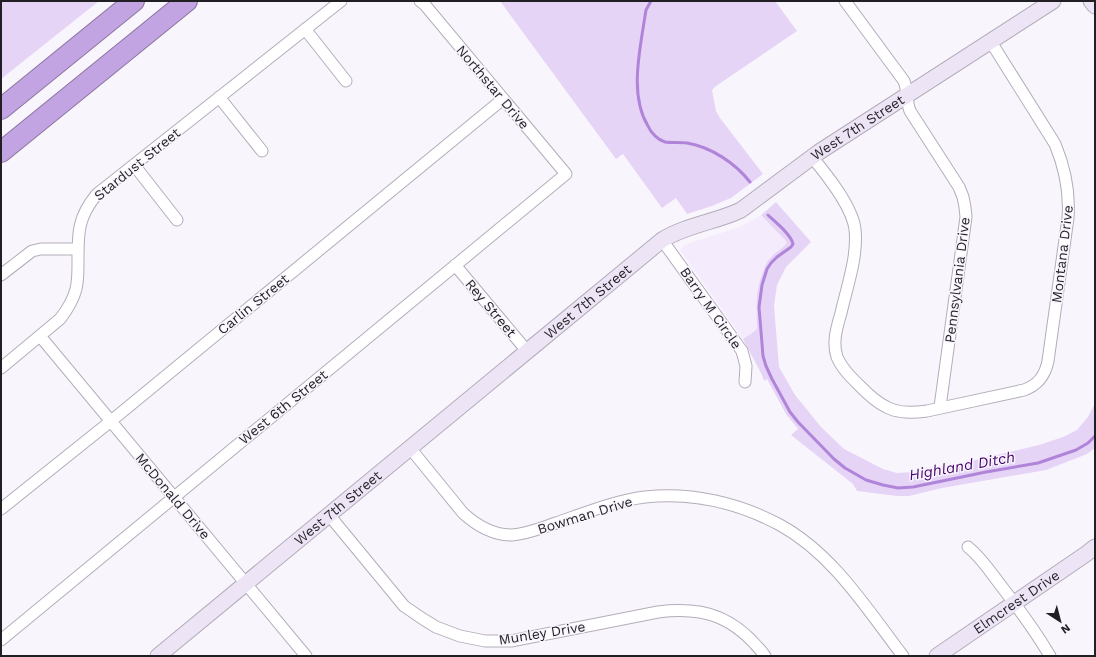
<svg xmlns="http://www.w3.org/2000/svg" width="1096" height="657" viewBox="0 0 1096 657" font-family="'Work Sans',sans-serif">
<style>
.built{fill:#f4ecfd}
.green{fill:#e5d4f6}
.lines{fill:none;stroke-linecap:round;stroke-linejoin:round}
.stream{stroke:#b085d9;stroke-width:3}
.street-casing{stroke:#b3adba;stroke-width:13}
.secondary-casing{stroke:#b3adba;stroke-width:17}
.highway-casing{stroke:#8b75a0;stroke-width:22}
.street{stroke:#fff;stroke-width:11}
.secondary{stroke:#ede4f6;stroke-width:15}
.highway{stroke:#c3a4e2;stroke-width:20}
.labels{text-anchor:middle;dominant-baseline:central;stroke-width:3;stroke-linejoin:round;paint-order:stroke}
.street-label{font-size:14px;fill:#221f24;stroke:#f9f5fd}
.water-label{font-size:15px;font-style:italic;fill:#44006a;stroke:#f9f5fd}
</style>
<rect width="100%" height="100%" fill="#f9f5fd"/>
<path class="built" d="M761,215l25,26 1,2 -17,14 -14,43 1,28 -2,3 -12,8 -63,-89 3,-4 4,-2 55,-18z"/>
<path class="green" d="M1,1h98l-98,78z
M500,1h275l22,30 -81,55 -4,4 4,21 4,7 43,56 -32,24 -19,8 -25,8 -11,-16 -14,10 -39,-54 -7,5z
M776,202l35,40 -25,25 -9,18 -3,21 5,61 16,28 26,32 23,22 39,20 14,4 32,-2 110,-26 24,-8 14,-7 11,-13 7,-14v45l-8,6 -41,16 -104,18 -33,8h-12l-40,-5 -4,-7 -62,-49 7,-6 -12,-15 -19,-35 -3,2 -2,-6 -19,-36 12,-8 2,-3c-1,-24 -2,-36 7,-59 2,-4 3,-8 6,-11 5,-6 12,-9 17,-15l-1,-2 -25,-26z"/>
<g class="lines">
<path class="stream" d="M651,1l-5,9 -1,6c-5,34 -16,79 3,110 3,7 10,14 17,16 7,1 15,0 22,1 24,4 48,20 63,39
M768,215c7,7 23,19 25,29l-2,3 -14,10 -6,6 -4,6 -5,16 -3,22 4,49 3,10 6,13 18,33 8,10 36,37 11,9 21,12 17,5 15,3 15,-1 73,-15 52,-9 38,-13 12,-7 7,-7"/>
<defs>
<path id="street" d="M845,1l59,80c4,10 2,20 6,30l49,76 4,10 2,10 1,10 -26,190
M305,29l41,52
M219,97l43,54
M812,157c15,18 40,49 43,72 3,28 -8,57 -14,84 -4,14 -9,29 -4,44 6,14 19,25 29,35 20,19 34,23 61,19l97,-21c14,-5 21,-14 24,-29l20,-143c2,-26 -3,-50 -13,-74l-64,-102
M134,165l43,55
M662,240l80,111 4,15 -1,16
M455,265l72,86
M1,275l31,-24 9,-2h37
M40,336l266,320
M1,368l59,-49c7,-9 13,-18 16,-30 2,-8 2,-16 2,-25 0,-30 -1,-46 19,-70l244,-193
M410,448l53,65c13,12 30,22 49,22 15,-1 29,-7 44,-12 29,-10 58,-22 89,-26 47,-5 94,6 135,28 53,29 87,84 123,131
M1,509l110,-88 392,-322
M329,515l75,91 19,13 13,8 24,9 25,5h26l147,-29c48,-6 78,6 107,44
M968,547c14,11 23,26 34,40 17,22 34,45 48,69
M1,640l565,-466 -141,-169 -5,-4"/>
<g id="secondary">
<path d="M1091,1l4,5"/>
<path id="s1" d="M158,656l504,-416c24,-15 54,-18 79,-30l78,-58 234,-151"/>
<path id="s2" d="M937,656l149,-102 9,-7"/>
</g>
<path id="highway" d="M1,109l133,-108
M1,152l186,-151"/>
</defs>
<use href="#street" class="street-casing"/>
<use href="#secondary" class="secondary-casing"/>
<use href="#highway" class="highway-casing"/>
<use href="#street" class="street"/>
<use href="#secondary" class="secondary"/>
<use href="#highway" class="highway"/>
</g>
<g class="labels">
<g class="street-label">
<text transform="translate(493 87) rotate(50)">Northstar Drive</text>
<text stroke="none"><textPath href="#s1" startOffset="881">West 7th Street</textPath></text>
<text transform="translate(137 164) rotate(-39)">Stardust Street</text>
<text transform="translate(1062 254) rotate(-83)">Montana Drive</text>
<text transform="translate(957 280) rotate(-83)">Pennsylvania Drive</text>
<text stroke="none"><textPath href="#s1" startOffset="557">West 7th Street</textPath></text>
<text transform="translate(253 304) rotate(-39)">Carlin Street</text>
<text transform="translate(491 308) rotate(50)">Rey Street</text>
<text transform="translate(711 308) rotate(55)">Barry M Circle</text>
<text transform="translate(283 407) rotate(-39)">West 6th Street</text>
<text transform="translate(173 496) rotate(50)">McDonald Drive</text>
<text stroke="none"><textPath href="#s1" startOffset="233">West 7th Street</textPath></text>
<text transform="translate(585 515) rotate(-17)">Bowman Drive</text>
<text stroke="none"><textPath href="#s2" startOffset="96">Elmcrest Drive</textPath></text>
<text transform="translate(542 633) rotate(-9)">Munley Drive</text>
</g>
<g class="water-label">
<text transform="translate(962 466) rotate(-10)">Highland Ditch</text>
</g>
</g>
<rect width="1096" height="657" fill="none" stroke="#221f24" stroke-width="4"/>
<g transform="translate(1060 621) rotate(144)" stroke="#f9f5fd" stroke-width="3" paint-order="stroke">
<path d="M0-3L7 15L0 10L-7 15Z" fill="#221f24"/>
<text y="-6" font-size="11" font-weight="bold" text-anchor="middle" fill="#221f24">N</text>
</g>
</svg>
